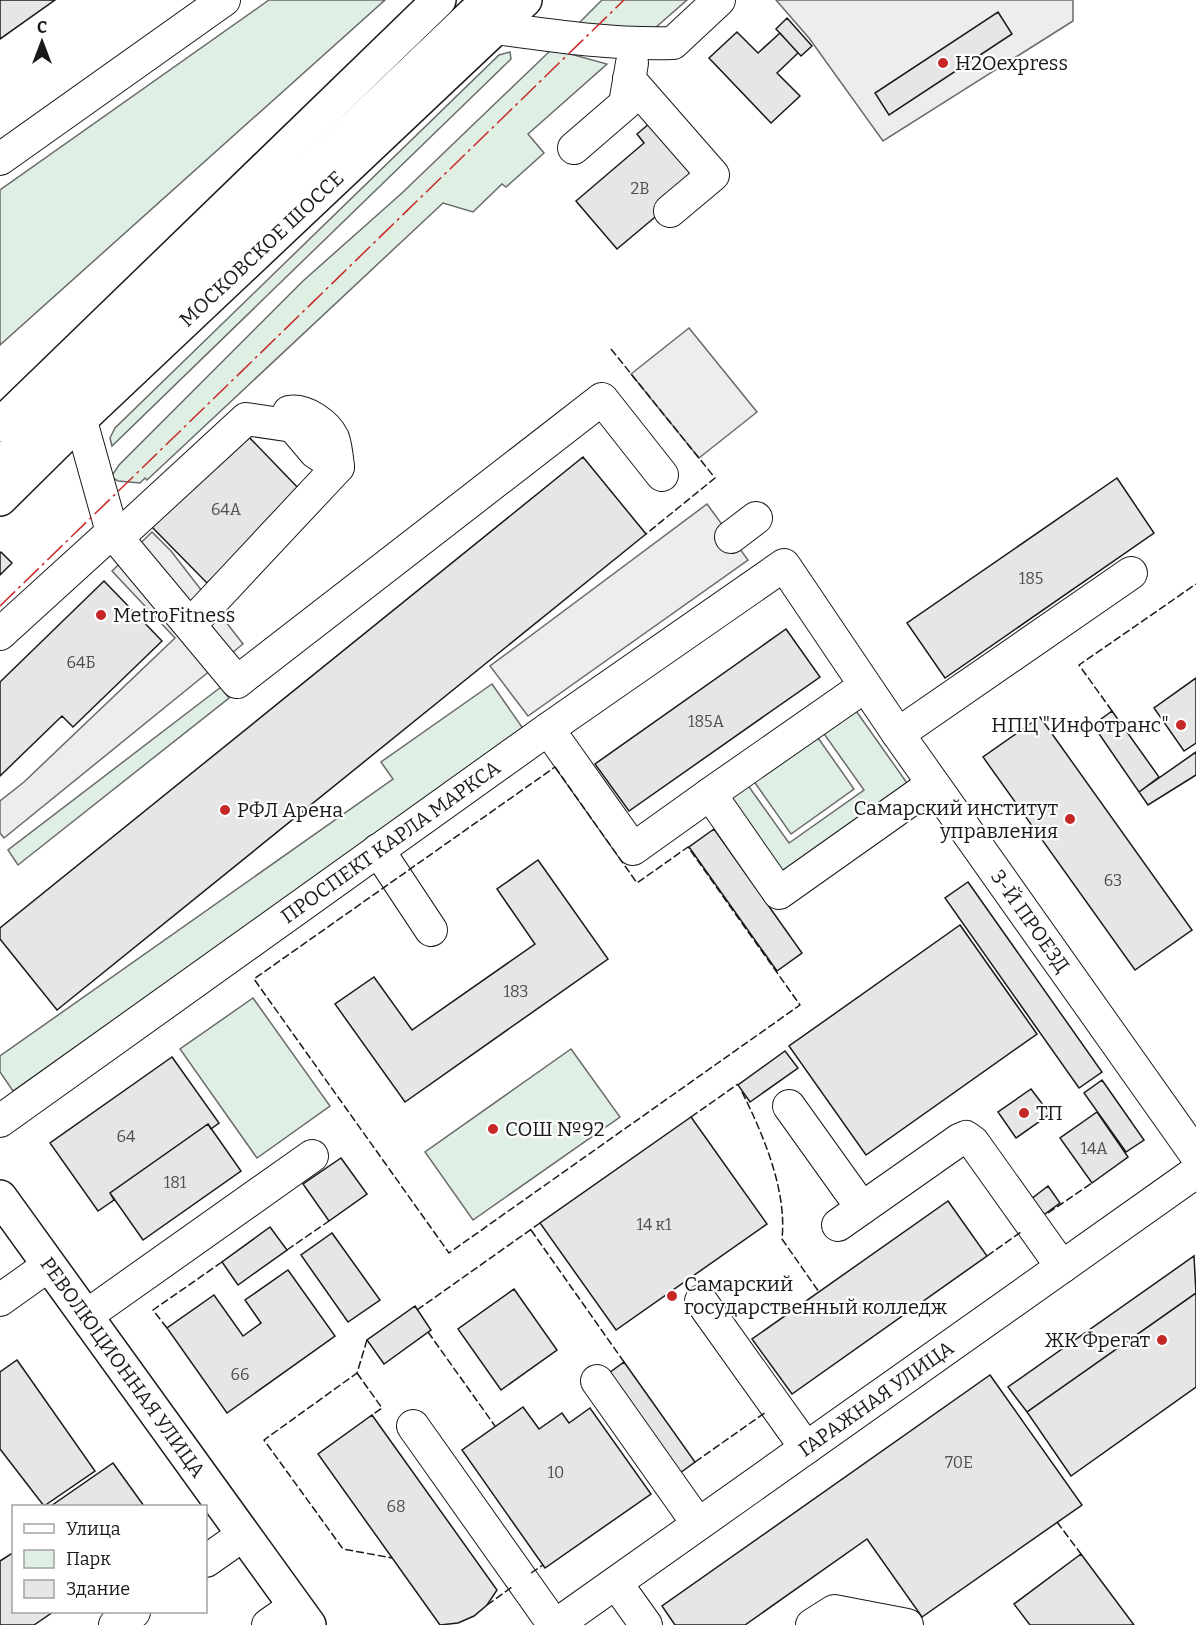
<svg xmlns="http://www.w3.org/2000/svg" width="1196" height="1625" viewBox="0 0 1196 1625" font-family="Bitter,serif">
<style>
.green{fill:#e0efe3;stroke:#6a6a6a;stroke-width:1.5}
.parking{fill:#ededed;stroke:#6a6a6a;stroke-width:1.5}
.building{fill:#e6e6e6;stroke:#1a1a1a;stroke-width:1.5}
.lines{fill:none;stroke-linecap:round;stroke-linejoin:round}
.minor-casing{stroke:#1a1a1a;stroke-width:34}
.major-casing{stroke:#1a1a1a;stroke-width:36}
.minor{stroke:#fff;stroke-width:32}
.major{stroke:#fff;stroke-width:33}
.fence{stroke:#1a1a1a;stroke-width:1.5;stroke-dasharray:8 3;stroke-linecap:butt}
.power{stroke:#c62828;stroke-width:1.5;stroke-dasharray:21 4.5 3 4.5;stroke-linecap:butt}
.poi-dot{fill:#c62828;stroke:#fff;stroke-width:2}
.labels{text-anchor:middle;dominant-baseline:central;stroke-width:4.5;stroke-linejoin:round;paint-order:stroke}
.number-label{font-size:16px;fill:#4d4d4d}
.poi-label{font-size:20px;fill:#1a1a1a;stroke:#fff;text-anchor:start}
.street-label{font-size:20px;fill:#1a1a1a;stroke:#fff}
</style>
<rect width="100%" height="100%" fill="#fff"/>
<path class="green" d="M269,0h116l-385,345v-155z
M602,0h85l-32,28 -78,-3z
M552,49l55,15 -79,70 16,19 -38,34 -4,-3 -29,28 -30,-9 -296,277 -2,-2 -5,5 -22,-2 -7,-4 8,-12 184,-184 99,-88z
M510,52l1,7 -399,387 -2,-8 5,-10 384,-373z
M492,684l32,46 -511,361 -13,-19v-16l393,-277 -12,-17z
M221,687l8,11 -211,167 -10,-15z
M854,708l53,75 -126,89 -53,-75 19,-13 42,59 75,-53 -42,-59z
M816,735l38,54 -63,45 -38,-54z
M253,998l77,108 -73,52 -77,-109z
M571,1049l49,68 -147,103 -48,-68z"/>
<path class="parking" d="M776,0h297v21l-190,120 -74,-103z
M689,328l68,84 -58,46 -68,-84z
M707,504l41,56 -220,156 -38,-50z
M152,532l19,19 72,93 -239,194 -4,-5v-32l24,-19 151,-144 -63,-67z"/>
<path class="building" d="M0,0h55l-55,39z
M998,12l14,22 -123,81 -14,-22z
M787,18l25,28 -11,10 -25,-27z
M737,32l21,21 22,-20 18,20 -21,20 23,23 -29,27 -62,-65z
M656,118l48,58 -87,73 -41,-48 68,-58 -7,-9z
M246,434l56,58 -95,91 -56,-57z
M583,457l63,77 -589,476 -57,-71v-11z
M1117,478l37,55 -209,145 -38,-55z
M1,552l11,11 -12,12v-22z
M104,581l58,60 -89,86 -11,-11 -62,60v-94z
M786,629l34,48 -191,134 -34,-47z
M1196,678v65l-12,8 -30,-43z
M1112,711l47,66 -20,15 -46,-67z
M1040,717l152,213 -57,40 -152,-213z
M1196,752v23l-48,30 -9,-13z
M714,829l88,124 -25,18 -88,-124z
M538,860l70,99 -203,143 -70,-98 39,-27 38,53 123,-86 -38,-55z
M968,882l134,190 -23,16 -134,-190z
M960,925l77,109 -171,121 -77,-109z
M785,1051l13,17 -48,34 -12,-17z
M172,1057l47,66 -8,6 -3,-5 -98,69 4,7 -16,11 -48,-68z
M1102,1080l42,60 -18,12 -42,-59z
M1031,1089l19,25 -34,24 -18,-26z
M1097,1112l31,45 -36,26 -32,-45z
M691,1117l76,107 -151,106 -76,-107z
M208,1124l33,47 -98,69 -33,-47z
M341,1158l26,36 -38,27 -26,-37z
M1048,1186l12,17 -22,16 -12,-16z
M948,1201l39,55 -195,138 -40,-55z
M270,1227l17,23 -49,35 -16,-23z
M332,1233l48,67 -32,22 -47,-67z
M1194,1256l2,37 -169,119 -19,-25z
M288,1270l47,66 -108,77 -60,-85 47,-33 29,41 18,-13 -16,-23z
M514,1289l43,61 -56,40 -43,-61z
M1196,1293v94l-125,89 -44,-64z
M415,1306l16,24 -47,34 -17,-24z
M17,1360l78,111 -51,35 -44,-57v-77z
M624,1362l71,100 -15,11 -71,-100z
M990,1375l92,130 -160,112 -55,-78 -122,86h-70l-13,-19z
M523,1407l16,22 23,-16 7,10 21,-15 61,86 -106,74 -83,-118z
M372,1415l125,175 -10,15 -13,11 -16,7 -18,2 -122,-171z
M113,1463l31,43h-93z
M14,1552v60h39l-19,13h-34v-64z
M1081,1554l53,71h-104l-16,-21z"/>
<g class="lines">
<defs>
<g id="minor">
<path d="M474,25c67,9 132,20 199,18l46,-43"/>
<path d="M629,79l84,96 -43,36"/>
<path d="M574,148l51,-44 7,-41"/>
<path d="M0,159l224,-159"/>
<path d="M74,396l38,136 125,150 365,-283 60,76"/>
<path d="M289,412c16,-3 37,12 44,26 3,8 4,20 5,29"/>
<path d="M731,537l25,-19"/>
<path d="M117,538l129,-119 47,7 22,26 23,15 -147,157"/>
<path d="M0,634l112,-102"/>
<path d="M548,729l85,120 77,-55 69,99 154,-109"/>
<path d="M898,734l233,-161"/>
<path d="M710,794l155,-108"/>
<path d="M378,850l53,80"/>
<path d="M789,1106l73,102"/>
<path id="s1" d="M0,1121l548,-392 236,-164 114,169 298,421"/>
<path d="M838,1225l121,-85 7,-3 7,5 89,125"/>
<path d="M0,1300l49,-35"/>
<path d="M701,1301l105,147"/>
<path d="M86,1316l226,-160"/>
<path d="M597,1381l101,143"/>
<path d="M413,1426l141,199"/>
<path d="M206,1561l37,-26"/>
<path d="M616,1583l30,42"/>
<path d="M115,1625l19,-13"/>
<path d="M268,1625l27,-19"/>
<path id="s2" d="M556,1625l640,-453"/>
<path d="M812,1625l22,-14 73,14"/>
</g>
<g id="major">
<path d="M0,425l439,-425"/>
<path d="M0,465l488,-465"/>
<path id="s3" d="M0,499l81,-80 444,-419"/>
<path id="s4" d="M0,1197l309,428"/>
</g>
</defs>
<use href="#minor" class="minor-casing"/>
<use href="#major" class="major-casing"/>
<use href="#minor" class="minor"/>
<use href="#major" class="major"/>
<path class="fence" d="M611,349l104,129 -69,56
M1112,711l-33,-46 117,-81
M555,767l82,116 51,-36 112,158 -351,248 -195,-274z
M742,1092c22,44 45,99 40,147l37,53
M691,1117l47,-33
M1048,1213l44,-30
M531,1230l93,132
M287,1250l42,-29
M987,1256l34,-24
M417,1310l123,-87
M167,1328l-14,-18 69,-48
M428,1332l67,94
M367,1340l-10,33 -93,67 79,109 49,9
M357,1373l25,35 -10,7
M695,1462l71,-50
M1057,1522l24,32
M531,1573l12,-8
M487,1605l25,-18"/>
<path class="power" d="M0,606l624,-606"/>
</g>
<g class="poi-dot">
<circle cx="943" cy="63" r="6"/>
<circle cx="101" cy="615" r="6"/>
<circle cx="1181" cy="725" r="6"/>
<circle cx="225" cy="810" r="6"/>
<circle cx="1070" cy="819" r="6"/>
<circle cx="1024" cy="1113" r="6"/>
<circle cx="493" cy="1129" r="6"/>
<circle cx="672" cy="1296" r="6"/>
<circle cx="1162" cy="1340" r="6"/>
</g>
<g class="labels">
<g class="number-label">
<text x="640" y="188">2В</text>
<text x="226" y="509">64А</text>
<text x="1031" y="578">185</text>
<text x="81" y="662">64Б</text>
<text x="706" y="721">185А</text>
<text x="1113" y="880">63</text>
<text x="516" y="991">183</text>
<text x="126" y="1136">64</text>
<text x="1094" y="1148">14А</text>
<text x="175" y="1182">181</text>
<text x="654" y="1224">14 к1</text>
<text x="240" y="1374">66</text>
<text x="959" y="1462">70Е</text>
<text x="556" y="1472">10</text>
<text x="396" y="1506">68</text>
</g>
<g class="poi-label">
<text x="955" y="63">H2Oexpress</text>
<text x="113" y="615">MetroFitness</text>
<text x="1169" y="725" text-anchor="end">НПЦ "Инфотранс"</text>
<text x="1058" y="808" text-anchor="end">Самарский институт<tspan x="1058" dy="23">управления</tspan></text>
<text x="237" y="810">РФЛ Арена</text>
<text x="1036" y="1113">ТП</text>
<text x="505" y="1129">СОШ №92</text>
<text x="684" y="1284">Самарский<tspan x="684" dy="23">государственный колледж</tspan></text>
<text x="1150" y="1340" text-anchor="end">ЖК Фрегат</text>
</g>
<g class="street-label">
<text stroke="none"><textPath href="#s3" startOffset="362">МОСКОВСКОЕ ШОССЕ</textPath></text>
<text stroke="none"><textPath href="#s1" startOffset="480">ПРОСПЕКТ КАРЛА МАРКСА</textPath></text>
<text stroke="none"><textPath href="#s1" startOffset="1394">3-Й ПРОЕЗД</textPath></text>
<text stroke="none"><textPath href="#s4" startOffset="210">РЕВОЛЮЦИОННАЯ УЛИЦА</textPath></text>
<text stroke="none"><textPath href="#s2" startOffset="392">ГАРАЖНАЯ УЛИЦА</textPath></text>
</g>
</g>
<rect x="12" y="1505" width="195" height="108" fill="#ffffff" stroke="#a3a3a3" stroke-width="1.5"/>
<rect x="24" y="1524" width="30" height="9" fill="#ffffff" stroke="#a3a3a3" stroke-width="1.5"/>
<text x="66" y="1535" font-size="18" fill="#1a1a1a">Улица</text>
<rect x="24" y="1550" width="30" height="18" fill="#e0efe3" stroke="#a3a3a3" stroke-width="1.5"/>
<text x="66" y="1565" font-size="18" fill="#1a1a1a">Парк</text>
<rect x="24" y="1580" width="30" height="18" fill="#e6e6e6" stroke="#a3a3a3" stroke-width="1.5"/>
<text x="66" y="1595" font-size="18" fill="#1a1a1a">Здание</text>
<g transform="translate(42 42)" stroke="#ffffff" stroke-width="4.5" paint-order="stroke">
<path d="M0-4.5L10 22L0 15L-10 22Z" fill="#1a1a1a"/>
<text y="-9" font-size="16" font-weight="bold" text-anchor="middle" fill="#1a1a1a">С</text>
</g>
</svg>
